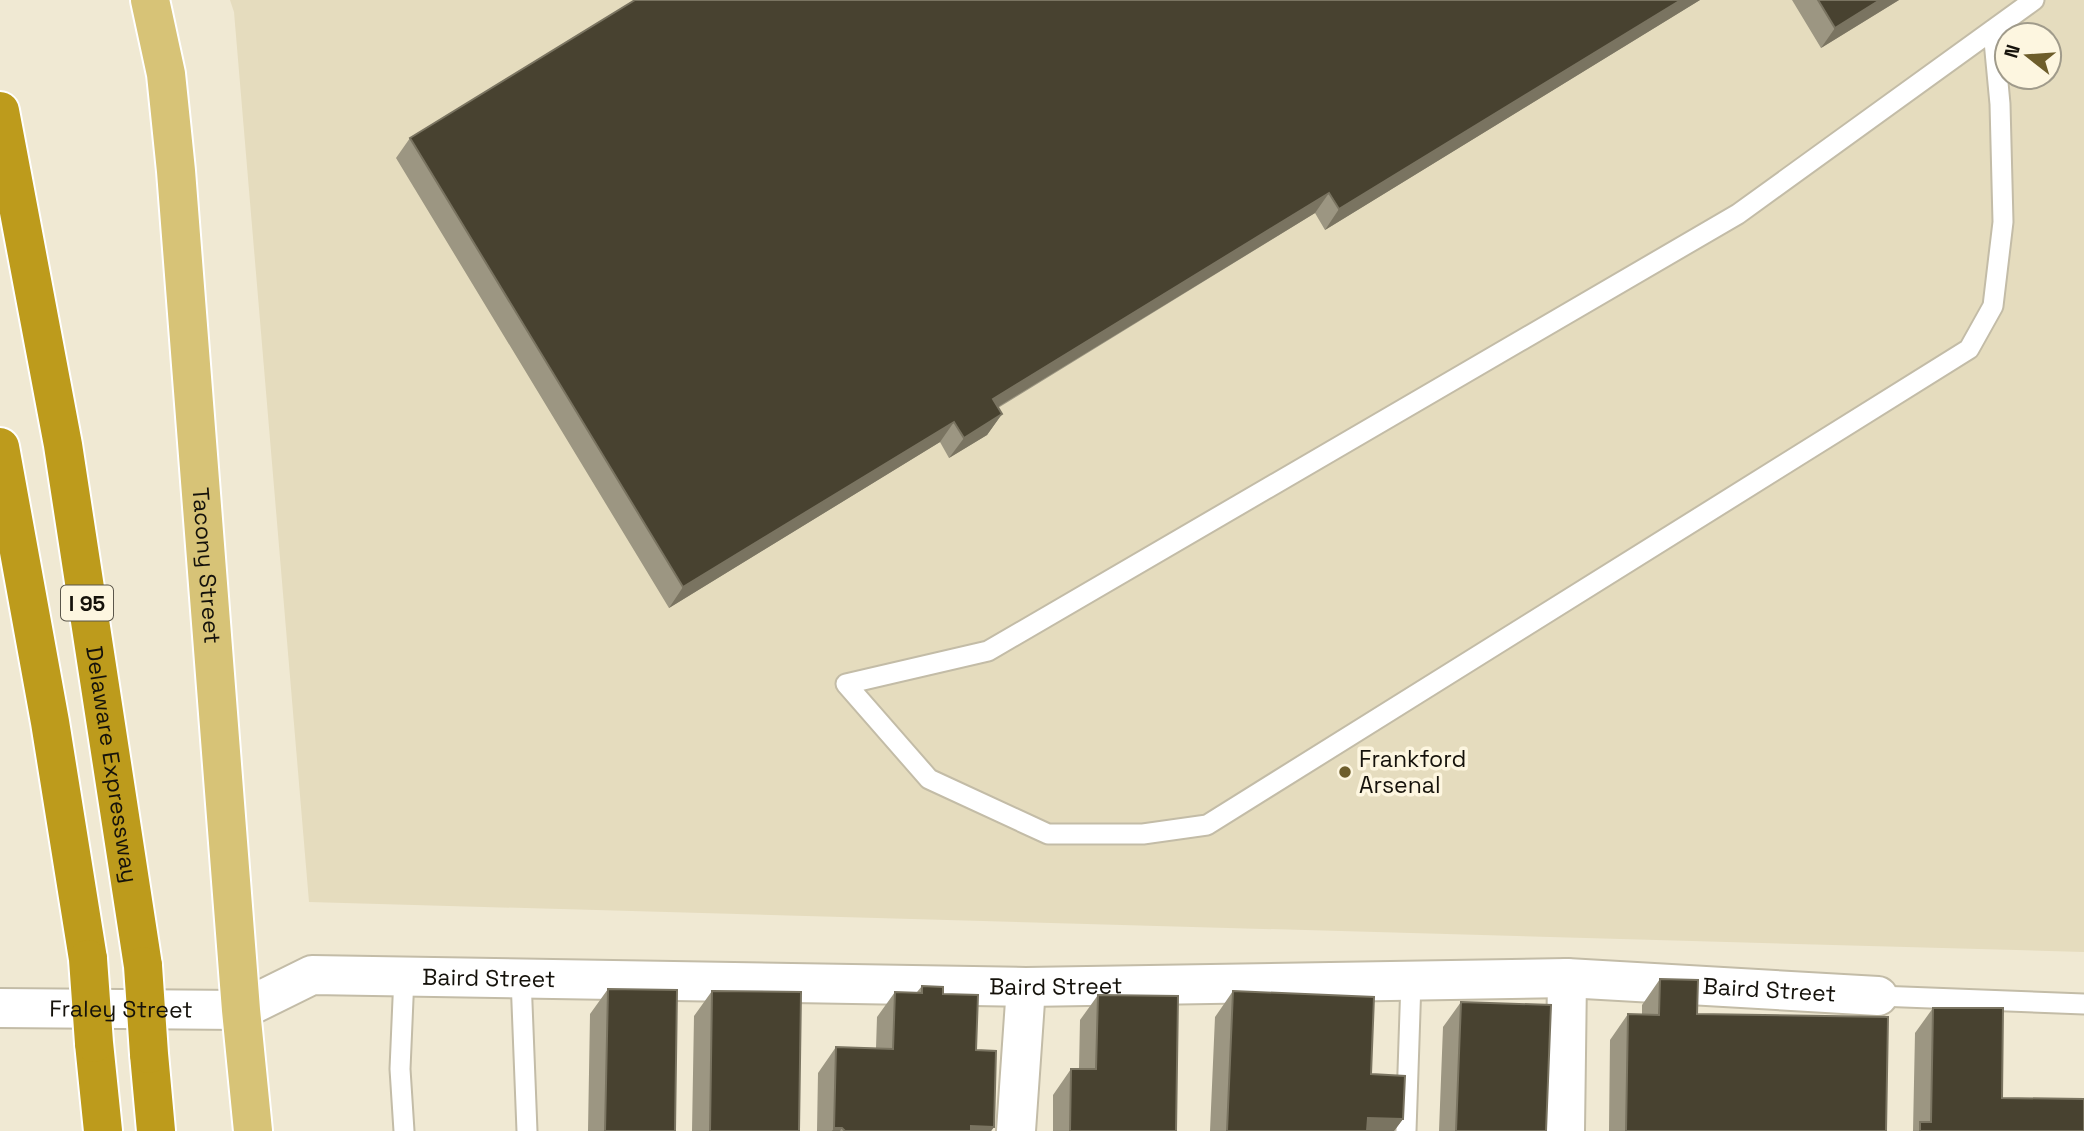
<svg xmlns="http://www.w3.org/2000/svg" width="2084" height="1131" viewBox="0 0 2084 1131" font-family="'Space Grotesk',sans-serif">
<style>
.built{fill:#e5dcbe;fill-rule:evenodd}
.lines{fill:none;stroke-linecap:round;stroke-linejoin:round}
.service-casing{stroke:#c3bca7;stroke-width:23}
.minor-casing{stroke:#c3bca7;stroke-width:42}
.primary-casing{stroke:#fff;stroke-width:42}
.motorway-casing{stroke:#fff;stroke-width:42}
.service{stroke:#fff;stroke-width:19}
.minor{stroke:#fff;stroke-width:38}
.primary{stroke:#d7c377;stroke-width:38}
.motorway{stroke:#bd9b1c;stroke-width:38}
.motorway-bridge-casing{stroke:#fff;stroke-width:42;stroke-linecap:butt}
.motorway-bridge{stroke:#bd9b1c;stroke-width:38}
.wall{fill:#9c9682}
.shaded-wall{fill:#7a7461}
.building{fill:#484230;stroke:#7a7461;stroke-width:2}
.poi-dot{fill:#6d5d2b;stroke:#fdf6e0;stroke-width:2.5}
.labels{text-anchor:middle;dominant-baseline:central;stroke-width:7;stroke-linejoin:round;paint-order:stroke}
.shield{fill:#fdf6e0;stroke:#5b564b;stroke-width:2}
.shield-label{font-size:21px;font-weight:bold;fill:#15120b}
.street-label{font-size:23px;fill:#15120b;stroke:#fdf6e0}
.poi-label{font-size:23px;fill:#15120b;stroke:#fdf6e0;text-anchor:start}
</style>
<rect width="100%" height="100%" fill="#f0e9d3"/>
<path class="built" d="M230,0h1854v952l-1775,-50 -75,-890zM2007,35h42v42h-42z"/>
<g class="lines">
<defs>
<path id="service" d="M1993,30l7,74 3,118 -10,84 -24,43 -762,476 -64,9h-95l-119,-55 -83,-95 142,-33 750,-437 296,-214
M521,978l6,153
M1878,996l206,8
M404,1131l-4,-62 4,-93
M1406,1131l5,-150"/>
<g id="minor">
<path id="s1" d="M0,1008l241,2 71,-35 714,12 541,-9 311,18"/>
<path d="M1016,1131l10,-144"/>
<path d="M1565,1131l2,-153"/>
</g>
<g id="primary">
<path id="s2" d="M150,0l16,74 10,97 65,839 12,121"/>
</g>
<g id="motorway">
<path id="s3" d="M0,111l63,334 80,521"/>
<path d="M0,447l50,275 38,237"/>
<path d="M94,1043l9,88"/>
<path d="M149,1054l7,77"/>
</g>
</defs>
<use href="#service" class="service-casing"/>
<use href="#minor" class="minor-casing"/>
<use href="#primary" class="primary-casing"/>
<use href="#motorway" class="motorway-casing"/>
<use href="#service" class="service"/>
<use href="#minor" class="minor"/>
<use href="#primary" class="primary"/>
<use href="#motorway" class="motorway"/>
<defs>
<path id="motorway-bridge" d="M88,959l6,84
M143,966l6,88"/>
</defs>
<use href="#motorway-bridge" class="motorway-bridge-casing"/>
<use href="#motorway-bridge" class="motorway-bridge"/>
</g>
<path class="wall" d="M1700,0l-375,230 -10,-17 -317,195 4,6 -15,21 -38,23 -9,-16 -271,166 -273,-450 14,-20z
M1792,0h107l-78,48z
M1660,979l37,35 189,117h-277l1,-91 18,-26h14v-9z
M922,986l21,8 33,56 18,77 -3,4h-174l1,-58 18,-26 40,1 1,-31 18,-25h22z
M608,989l67,142h-87l2,-117z
M712,991l87,140h-107l2,-115z
M1233,991l138,83 32,45 -9,12h-184l5,-114z
M1098,995l78,136h-123v-36l18,-26h8l1,-49z
M1461,1002l85,129h-107l4,-104z
M1933,1008l69,90 82,33h-171l2,-98z"/>
<path class="shaded-wall" d="M1681,0h19l-375,230 14,-21z
M1880,0h19l-78,48 14,-20z
M1329,193l-14,20 -337,206 15,-20z
M1002,414l-15,21 -38,23 15,-20z
M954,422l-14,20 -271,166 14,-21z
M1368,1118l35,1 -9,12h-35z
M971,1126l23,1 -3,4h-23z
M834,1128h8l-2,3h-8z"/>
<path class="building" d="M635,0h1046l-342,209 -10,-16 -336,206 9,15 -38,24 -10,-16 -271,165 -273,-449z
M1818,0h62l-45,28z
M1660,979l38,1 -1,34 191,3 -2,114h-260l2,-117 31,1z
M922,986l21,1v7l35,1 -2,55 20,1 -2,76 -23,-1v5h-126l-3,-3h-8l2,-81 57,2 2,-57 27,1z
M608,989l69,1 -2,141h-70z
M712,991l89,1 -2,139h-89z
M1233,991l141,6 -3,77 34,2 -2,43 -35,-1 -1,13h-140z
M1098,995l80,1 -2,135h-106l1,-62h25z
M1461,1002l90,3 -5,126h-90z
M1933,1008h70l-1,90 82,1v32h-164v-9h11z"/>
<circle class="poi-dot" cx="1345" cy="772" r="7"/>
<g class="labels">
<rect class="shield" x="61" y="585.5" width="52" height="35" rx="5"/>
<g class="shield-label">
<text x="87" y="603">I 95</text>
</g>
<g class="street-label">
<text stroke="none"><textPath href="#s2" startOffset="569">Tacony Street</textPath></text>
<text stroke="none"><textPath href="#s3" startOffset="663">Delaware Expressway</textPath></text>
<text stroke="none"><textPath href="#s1" startOffset="497">Baird Street</textPath></text>
<text stroke="none"><textPath href="#s1" startOffset="1064">Baird Street</textPath></text>
<text stroke="none"><textPath href="#s1" startOffset="1778">Baird Street</textPath></text>
<text stroke="none"><textPath href="#s1" startOffset="121">Fraley Street</textPath></text>
</g>
<g class="poi-label">
<text x="1359" y="759">Frankford<tspan x="1359" dy="26">Arsenal</tspan></text>
</g>
</g>
<g transform="translate(2028 56) rotate(287)"><circle r="33" fill="#fdf6e0" stroke="#a09b8b" stroke-width="2"/>
<path d="M0-5L12 26L0 18L-12 26Z" fill="#6d5d2b"/>
<text y="-10" font-size="19" font-weight="bold" text-anchor="middle" fill="#15120b">N</text>
</g>
</svg>
